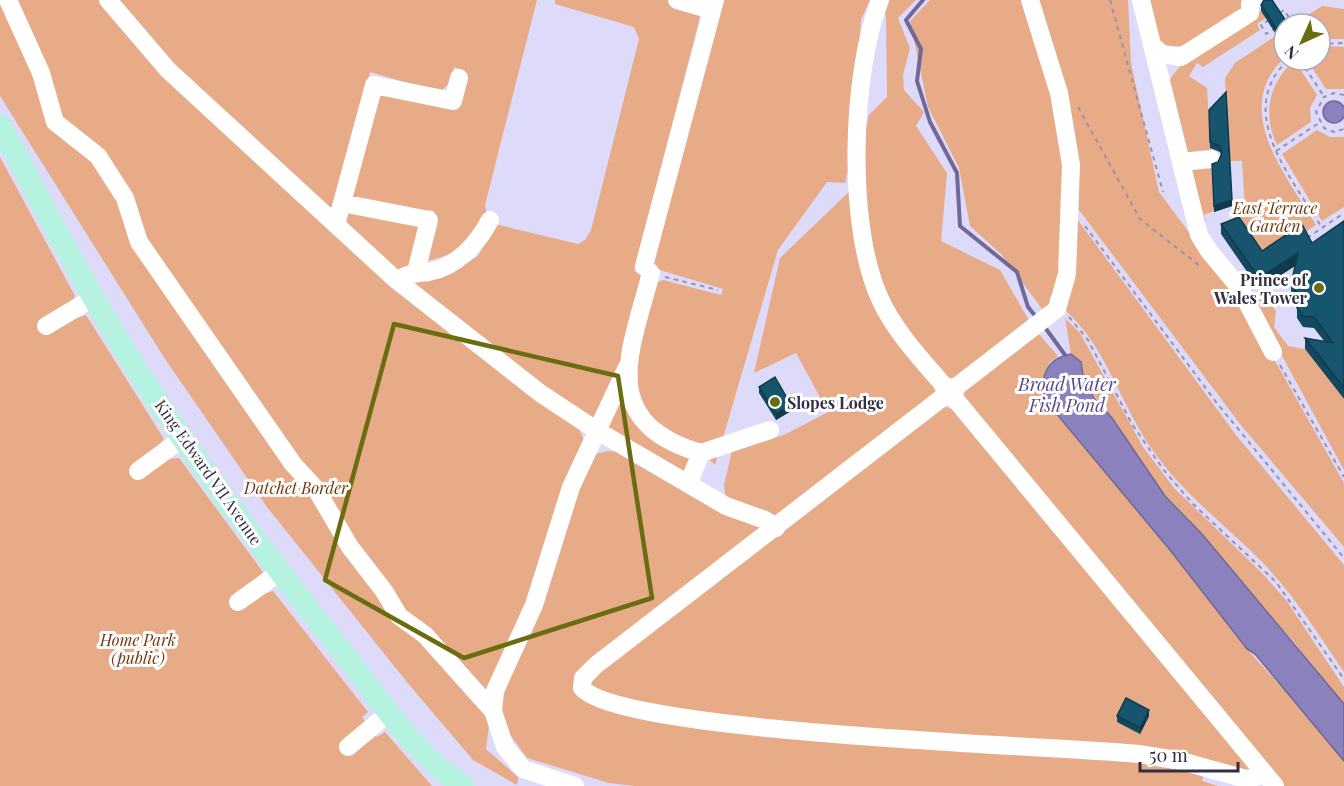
<svg xmlns="http://www.w3.org/2000/svg" width="1344" height="786" viewBox="0 0 1344 786" font-family="'Playfair Display',serif">
<style>
.green{fill:#e8ab87}
.water{fill:#8b81bd;stroke:#706898;stroke-width:1.5}
.lines{fill:none;stroke-linecap:round;stroke-linejoin:round}
.stream{stroke:#706898;stroke-width:4}
.path{stroke:#9793ae;stroke-width:2;stroke-dasharray:4.5 4.5;stroke-linecap:butt}
.minor{stroke:#fff;stroke-width:18}
.major{stroke:#b5f2df;stroke-width:22}
.wall{fill:#14485f}
.shaded-wall{fill:#103b4d}
.building{fill:#17546e;stroke:#103b4d;stroke-width:1.5}
.marked{fill:none;stroke:#6a6d0f;stroke-width:4.5;stroke-linejoin:round}
.poi-dot{fill:#6a6d0f;stroke:#fff;stroke-width:2}
.labels{text-anchor:middle;dominant-baseline:central;stroke-width:6;stroke-linejoin:round;paint-order:stroke}
.park-label{font-size:16px;font-style:italic;fill:#6f360b;stroke:#fff}
.poi-label{font-size:16px;font-weight:bold;fill:#322e43;stroke:#fff;text-anchor:end}
.street-label{font-size:16px;fill:#322e43;stroke:#fff}
.water-label{font-size:18px;font-style:italic;fill:#574691;stroke:#fff}
</style>
<rect width="100%" height="100%" fill="#dedafa"/>
<path class="green" d="M0,0h102l47,52 430,376 6,16 -95,273 -4,32 32,28 -1,8 -44,-25 -67,-79 -139,-174 -102,-148 -165,-263z
M112,0h425l-52,205 2,12c-23,29 -27,37 -65,45l12,-51 -6,-1 -2,6 -73,-15 -5,-9 29,-102 79,16 9,-35 -11,-4 -5,17 -10,8 -69,-20 -32,123 -6,12 -8,1 -135,-127z
M555,0h117l29,7 -2,14 -65,250 7,4 -18,91 -27,51 -10,3 -177,-138 40,-7 29,-19 17,-32 83,20 7,-4 6,-10 48,-191 -5,-12 -79,-23z
M721,0h149l-9,20 -10,139 -6,24 -18,-1 -49,68 -63,215 -12,-12 -48,-33 -12,-13 -11,-39 23,-85 8,-3 58,15 2,-6 -70,-21 7,-36z
M883,0h33l-18,18 12,30 -7,27 1,15 20,22 -8,14 31,47 -6,68 59,29 31,54 -74,55 -14,-3 -58,-75 -18,-54 -3,-110 5,-22 18,-18 -1,-80z
M930,0h95l37,122 3,144 -15,32 -2,14 -3,1 -44,-59 -31,-28 -11,-58 -31,-61 -18,-86z
M1035,0h93l3,63 28,129 85,114 100,177v64l-104,-123 -164,-218z
M1145,0h102l-6,4 4,7c-27,17 -52,43 -84,33z
M1322,6l22,3v30h-24v-15h-26z
M1261,11l5,7 -9,6 3,6 -57,37 -6,-4 -8,13 18,12 4,65 -25,4 -17,-75c11,-26 67,-54 92,-71z
M1277,35l7,12v11c-54,53 3,118 32,167l-49,33 -29,-45v-3l7,-1 -3,-48h-12l-5,-83 10,-15z
M1328,46l16,1v42h-18l-19,-29h13v-12z
M1294,60l23,35 -7,13 1,14 -34,23c-15,-32 -8,-61 17,-85z
M1317,130l13,7h14v70l-22,14 -40,-67z
M0,157l75,139 -6,9 8,13 9,-3 78,124 -6,7 9,13 12,-1 84,114 -6,7 10,14 6,-2 95,121 -6,5 15,20 8,-5 47,54h-432z
M1211,164l3,47 -10,4 2,6 -5,2 -14,-57z
M854,187l11,85 68,109 2,11 -5,11 -149,113 -40,-7 -15,-9 -2,-15 8,-34 52,-16 44,-23 -32,-59 -42,20 26,-115z
M344,211l75,12 -5,40 -18,7 -52,-41z
M1077,219l159,216 108,130v107c-26,-38 -50,-77 -82,-110 -36,-37 -78,-67 -108,-110 -33,-45 -47,-105 -89,-142z
M1260,290l16,21 -2,16 14,19 17,3 39,50v71l-95,-175z
M1065,318l15,15 63,114 31,41 89,86 23,26 58,87v17c-15,-17 -29,-35 -43,-53 -12,-18 -30,-31 -44,-47 -30,-36 -56,-77 -92,-108l-81,-115 -3,-19 -10,-8z
M1037,332l21,24 -9,7 -4,37 125,150 77,99 77,85 20,27v25h-62l-320,-384 3,-11z
M623,386l68,73 -2,14 -9,4 -75,-46z
M946,407l12,4 296,358 -7,7 -68,-19 -465,-38 -119,-25 -7,-16 349,-269z
M608,451l14,1 141,75 -184,152 68,35 472,41 86,17 -3,9 16,5h-584l-25,-3 -82,-25 -21,-29 -7,-33 84,-230 13,-12z"/>
<path class="water" d="M1323 112a11 11 0 1 1 22 0a11 11 0 1 1-22 0Z
M1071,354l10,8 3,19 10,17 18,20 53,78 37,38 142,170v57l-89,-107 -8,-5 -77,-99 -125,-150c-6,-23 2,-42 26,-46z"/>
<g class="lines">
<path class="stream" d="M923,0l-17,20 15,29 -4,32 13,41 27,51 3,53 57,46 11,35 9,11
M1044,326l21,29"/>
<path class="path" d="M1110,0l53,192
M1280,13l4,-3 6,9 -4,3
M1269,20l-8,5 5,9 8,-5
M1320,44l24,-1
M1288,60c-55,52 5,119 34,168
M1300,60l23,35
M1344,95l-10,-2 -10,4 -8,15 8,16 10,4 10,-3
M1078,107l62,112 60,47
M1276,151l43,-28
M1085,226l131,176 128,156
M1307,238l37,-25
M665,277l53,13
M1069,317l19,23 44,84 31,45 29,34 84,79 68,97
M1280,365l64,112"/>
<path class="minor" d="M8,0l33,73 14,49 43,34 27,42 14,44 154,222 23,25 34,58 34,44 15,25 26,19 68,76 12,36 18,22 52,17
M108,0l60,70 227,209 145,114 56,37 130,76 39,14 11,8
M677,0l35,10
M880,0c-29,74 -34,228 1,301 16,34 45,63 69,92l325,393
M1030,0l29,93 12,72 -4,109 -10,35 -461,356 -13,13 -1,10c38,45 475,58 557,66l42,7 65,18 20,-4
M1141,0l58,235 10,16 30,36 34,65
M1152,45l10,9 19,3 69,-44v-9l4,-4
M1181,162l30,-3
M342,203l87,17 -13,52
M336,225l38,-140 79,16 6,-23
M405,276c9,-3 15,-3 24,-4 28,-5 49,-29 61,-52
M46,326l47,-28
M701,453c-105,-31 -71,-100 -50,-180l-7,-7 71,-266
M138,471l45,-33
M689,482l12,-29 69,-23
M238,602l42,-30
M493,711l2,-20 39,-86 37,-118 56,-120
M348,747l42,-35"/>
<path class="major" d="M0,125c31,57 60,115 93,172 68,120 158,239 244,348 38,48 74,106 126,141"/>
</g>
<path class="wall" d="M1261,5l23,19v23l-23,-36z
M1226,92l6,114 -18,6 -2,-48 6,-2 3,-7 -1,-3 -10,-4 -1,-38z
M1344,221v178l-39,-50v-11l19,3 -10,-13 -11,-1 -6,-9v-13l-6,-10v-11l4,-18 -36,23 -38,-55v-10l41,27 50,-8z
M759,387l32,24 -15,9 -17,-27z
M1117,716h32l-9,18 -23,-12z"/>
<path class="shaded-wall" d="M1232,200v6l-18,6v-6z
M1298,253v11l-39,25v-11z
M791,405v6l-15,9v-6z
M1149,710v6l-9,18v-6z"/>
<path class="building" d="M1264,0h8l16,24h-4v17l-23,-36z
M1226,92l6,108 -18,6 -2,-42 6,-2 4,-9 -2,-7 -10,-4 -1,-32z
M1239,217l23,34 40,-27 10,19 32,-22v167l-39,-50 28,5 -19,-26 -11,-1 -6,-8 2,-12 -8,-12 7,-31 -39,25 -38,-54z
M775,377l16,28 -15,9 -17,-27z
M1126,698l23,12 -9,18 -23,-12z"/>
<path class="marked" d="M394,324l224,52 34,222 -188,60 -139,-78z"/>
<g class="poi-dot">
<circle cx="1319" cy="288" r="6"/>
<circle cx="775" cy="402" r="6"/>
</g>
<g class="labels">
<g class="park-label">
<text x="1275" y="207">East Terrace<tspan x="1275" dy="18">Garden</tspan></text>
<text x="296" y="487">Datchet Border</text>
<text x="138" y="639">Home Park<tspan x="138" dy="18">(public)</tspan></text>
</g>
<g class="poi-label">
<text x="1307" y="279">Prince of<tspan x="1307" dy="18">Wales Tower</tspan></text>
<text x="787" y="402" text-anchor="start">Slopes Lodge</text>
</g>
<g class="street-label">
<text transform="translate(209 472) rotate(55)">King Edward VII Avenue</text>
</g>
<g class="water-label">
<text x="1067" y="384">Broad Water<tspan x="1067" dy="21">Fish Pond</tspan></text>
</g>
</g>
<g transform="translate(1302 42) rotate(225)"><circle r="28" fill="#ffffff" stroke="#adabb4" stroke-width="1.5"/>
<path d="M0-4.5L10 22L0 15L-10 22Z" fill="#6a6d0f"/>
<text y="-9" font-size="16" font-weight="bold" text-anchor="middle" fill="#322e43">N</text>
</g>
<path d="M1140 762v9h98v-9" fill="none" stroke="#322e43" stroke-width="3"/>
<text x="1149" y="762" font-size="18" fill="#322e43" stroke="#ffffff" stroke-width="4.5" paint-order="stroke">50 m</text>
</svg>
